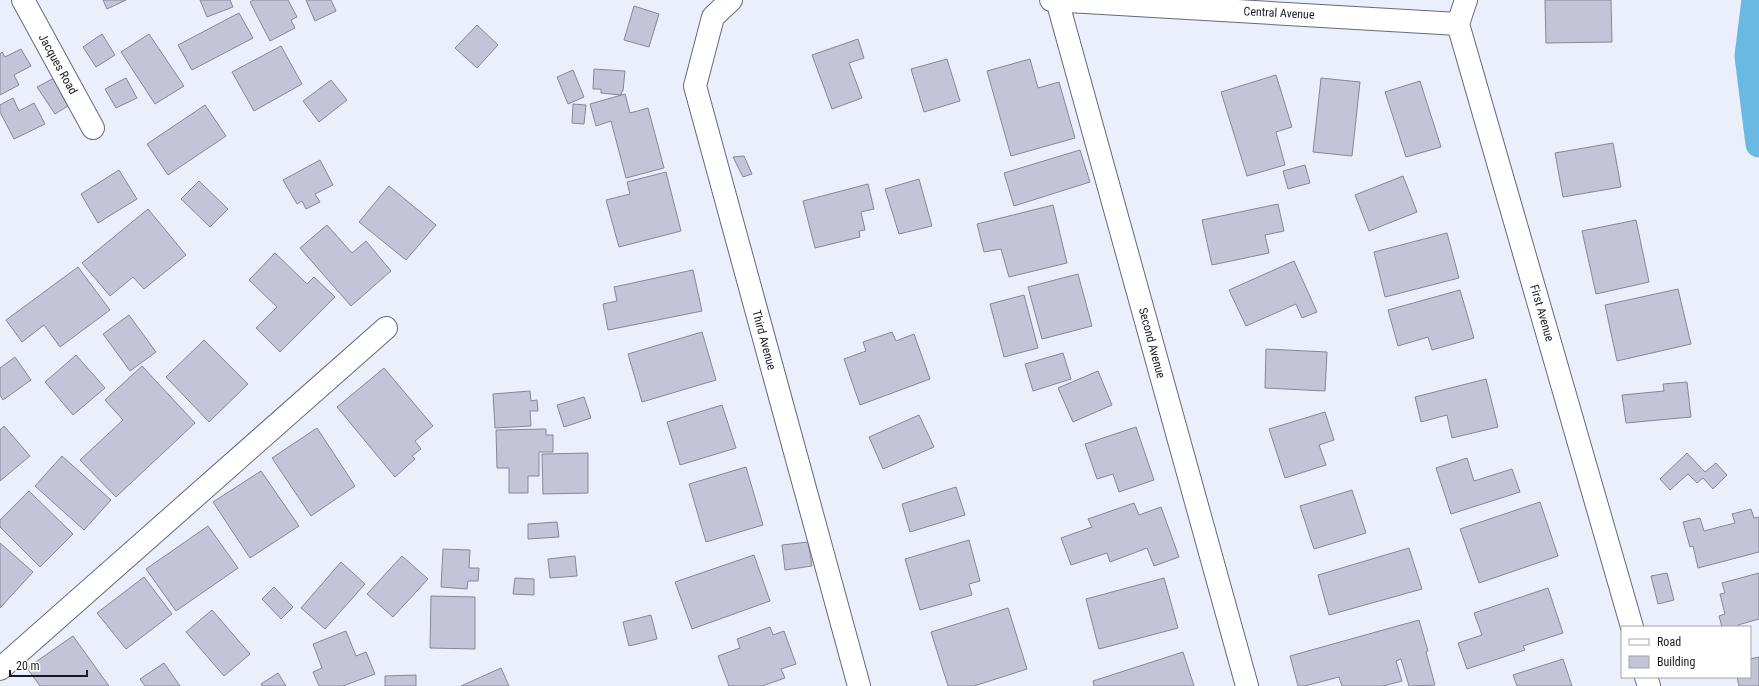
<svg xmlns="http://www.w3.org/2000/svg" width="1759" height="686" viewBox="0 0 1759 686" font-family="'Roboto Condensed',sans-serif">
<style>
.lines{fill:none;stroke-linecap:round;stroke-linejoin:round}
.canal{stroke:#6ab9e3;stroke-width:27}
.building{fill:#c4c4d9;stroke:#87869a}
.minor-casing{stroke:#636a7c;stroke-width:24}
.minor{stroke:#fff;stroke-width:22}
.labels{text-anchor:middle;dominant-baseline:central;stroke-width:3;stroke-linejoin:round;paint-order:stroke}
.street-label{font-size:12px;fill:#191b23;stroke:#fff}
</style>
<rect width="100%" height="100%" fill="#eaeffb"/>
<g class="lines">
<path class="canal" d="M1755,0l-7,56 11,88"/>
</g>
<path class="building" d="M103,0h23l-19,9z
M200,0h30l3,7 -26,10z
M253,0h35l9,17 -6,3 4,8 -25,13 -20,-39z
M306,0h25l5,11 -21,10z
M1545,0h66l1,42 -66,1z
M634,6l25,8 -10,33 -25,-7z
M239,13l14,25 -61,32 -14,-25z
M477,25l21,20 -21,23 -22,-20z
M102,34l13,21 -19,12 -13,-20z
M149,34l35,52 -29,18 -34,-52z
M858,39l6,19 -15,5 13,35 -30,11 -20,-54z
M281,46l21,38 -48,27 -22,-39z
M21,49l10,17 -17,9 5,10 -19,10v-41l2,-2 3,5z
M947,59l13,42 -36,11 -13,-43z
M1030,59l8,29 21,-6 16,56 -64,18 -24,-85z
M594,69l31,2 -2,20h-1l-1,4 -20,-2v-4h-8z
M573,70l11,27 -16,7 -11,-27z
M1276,75l16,52 -16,5 9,33 -38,11 -26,-84z
M56,77l7,11 -4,2 9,16 -13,8 -18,-27z
M126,78l11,20 -21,10 -11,-19z
M1321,78l39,4 -8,74 -39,-4z
M331,80l16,20 -28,22 -16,-21z
M1420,81l21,66 -35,10 -21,-65z
M625,94l5,19 18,-5 16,60 -38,10 -15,-57 -15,5 -6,-22z
M13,98l6,13 15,-8 11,21 -31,15 -14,-27v-7z
M573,104l13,1 -2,19 -12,-1z
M205,105l21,31 -58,39 -21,-31z
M1613,143l8,44 -58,10 -8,-44z
M1080,150l10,32 -76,24 -10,-33z
M744,156l8,18 -9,3 -10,-20z
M320,160l13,25 -18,9 5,8 -14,7 -4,-8 -5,3 -14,-24z
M1305,165l5,18 -22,6 -5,-18z
M119,170l18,29 -39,24 -17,-29z
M666,172l15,59 -62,16 -13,-47 24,-6 -3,-12z
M1403,176l14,36 -48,19 -14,-36z
M919,179l13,47 -33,8 -14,-45z
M199,181l29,28 -18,18 -29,-28z
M868,184l6,25 -13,3 4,18 -6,1 1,6 -45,11 -12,-47z
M389,186l47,39 -30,35 -47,-38z
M1278,204l6,27 -19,4 4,18 -57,12 -10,-45z
M1053,205l14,58 -58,14 -8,-28 -17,3 -7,-28z
M148,209l38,46 -42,34 -11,-12 -23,19 -28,-33z
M1636,220l13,62 -53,12 -14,-63z
M327,225l25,28 14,-12 25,30 -40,35 -51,-58z
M1447,233l12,45 -74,19 -11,-45z
M275,253l32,31 7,-7 21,20 -55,55 -24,-24 21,-21 -28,-27z
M1294,261l23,51 -15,6 -6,-14 -50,22 -17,-36z
M78,267l32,43 -50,37 -16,-22 -22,17 -16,-22z
M693,270l9,41 -94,19 -5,-26 14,-3 -3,-14z
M1078,274l14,52 -50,13 -14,-52z
M1678,289l13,55 -74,17 -12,-56z
M1460,290l14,48 -42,12 -4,-13 -30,9 -10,-36z
M1024,295l14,53 -34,9 -14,-53z
M129,315l27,37 -26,19 -27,-37z
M702,332l14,48 -74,22 -14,-48z
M892,332l4,9 18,-7 16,45 -70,26 -16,-46 22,-8 -3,-9z
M204,340l44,44 -39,38 -43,-45z
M1266,349l61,3 -2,39 -60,-3z
M1063,353l8,26 -38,12 -8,-27z
M76,355l29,33 -32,27 -28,-33z
M15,357l16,23 -28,20 -3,-5v-27z
M142,366l53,57 -79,74 -36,-37 43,-40 -18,-20z
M384,368l49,58 -18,15 6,8 -9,7 3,3 -20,18 -58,-70z
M1098,371l14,34 -39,17 -15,-34z
M1486,379l12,48 -46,11 -5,-23 -26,7 -6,-25z
M1687,382l4,35 -65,6 -4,-28 42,-4 -1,-7z
M530,391l1,10 6,-1 1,11h-8l1,15 -36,2 -2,-34z
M584,397l7,21 -27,9 -7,-22z
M722,405l14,43 -56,17 -13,-43z
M1325,412l9,28 -15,5 7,20 -41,13 -16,-49z
M919,415l15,32 -51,22 -14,-32z
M4,426l26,30 -30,25v-51z
M1136,427l18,53 -35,12 -6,-18 -16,5 -12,-35z
M317,428l38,58 -44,30 -39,-58z
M546,429v6h7v17h-14v24h-11v17h-19v-25h-12l-1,-38z
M588,453v40l-45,1 -1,-40z
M1687,453l18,19 11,-9 11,12 -14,14 -10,-11 -6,5 -9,-9 -18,16 -10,-11z
M62,456l49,44 -27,30 -49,-44z
M1467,458l7,23 38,-12 8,23 -69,22 -15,-46z
M746,467l17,58 -57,17 -17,-58z
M261,471l38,55 -49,32 -37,-56z
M956,487l9,28 -55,17 -8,-28z
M1352,490l14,43 -52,16 -14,-43z
M29,491l44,43 -33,33 -40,-40v-7z
M1540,502l18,54 -79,27 -19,-54z
M1134,503l5,12 22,-8 18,50 -25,9 -7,-18 -37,14 -3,-9 -36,12 -10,-27 31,-11 -4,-8z
M1751,509l3,9 5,-1v35l-61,16 -5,-22 -3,1 -7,-25 17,-4 4,13 31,-8 -3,-9z
M557,522l2,15 -31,2v-15z
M208,526l30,42 -62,43 -30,-42z
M969,540l11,41 -11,3 3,11 -52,15 -15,-51z
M808,542l4,24 -27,4 -3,-25z
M0,543l33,29 -33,36z
M1409,548l13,41 -93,26 -11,-40z
M443,549l27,1 -1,18h10l-1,13h-10l-1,8 -26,-2z
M754,555l16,46 -78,28 -17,-47z
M402,556l26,23 -35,38 -26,-23z
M575,556l2,20 -27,2 -2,-19z
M341,562l24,22 -40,45 -24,-21z
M1667,573l7,27 -16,4 -7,-28z
M1759,573v46l-21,6v2h-16l-3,-11 6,-2 -5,-20 5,-1 -3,-10z
M144,577l28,37 -46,35 -29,-36z
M515,578l19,1v16l-21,-1z
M1164,578l14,50 -79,21 -13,-50z
M274,587l19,20 -12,12 -19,-20z
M1548,588l15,45 -40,13 2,4 -58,19 -9,-26 24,-8 -8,-22z
M431,596l44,1v52l-45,-1z
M1008,608l19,61 -53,17h-26l-17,-54z
M212,610l38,44 -26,22 -38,-44z
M651,615l6,24 -28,7 -6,-24z
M1419,620l9,31 -2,1 9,33 -26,1 -8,-27 -5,2 6,20 -19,5h-41l-3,-9 -34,9h-7l-8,-30z
M770,627l3,8 11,-4 12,33 -15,5 4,9 -23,8h-33l-11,-30 22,-8 -3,-9z
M346,631l10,25 10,-4 9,22 -32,12h-24l-6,-14 9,-4 -9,-24z
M73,636l36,50h-69l-13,-18z
M1183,652l11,34h-100l-1,-5z
M1759,657v29h-20l-2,-9h13v-18z
M1563,659l9,27h-55l-4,-11z
M164,663l16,23h-35l-5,-7z
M501,668l8,18h-48z
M278,673l8,13h-24l-1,-2z
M416,675v11h-31v-10z"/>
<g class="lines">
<defs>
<path id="minor" d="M23,0l70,128
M731,0l-18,17 -18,69 164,600
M1051,0l407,24
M1057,0l190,686
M1466,0l-8,24 174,603
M0,669l386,-341
M1646,677l3,9"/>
</defs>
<use href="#minor" class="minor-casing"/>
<use href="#minor" class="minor"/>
</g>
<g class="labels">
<g class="street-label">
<text transform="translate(1279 13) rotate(3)">Central Avenue</text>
<text transform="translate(58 64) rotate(61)">Jacques Road</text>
<text transform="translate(1542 313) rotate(74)">First Avenue</text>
<text transform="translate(764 340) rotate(75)">Third Avenue</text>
<text transform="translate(1152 343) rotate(75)">Second Avenue</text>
</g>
</g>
<rect x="1621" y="626" width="130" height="52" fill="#ffffff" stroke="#a3a4a7"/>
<rect x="1629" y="639" width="20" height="6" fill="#ffffff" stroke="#a3a4a7"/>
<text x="1657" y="646" font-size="12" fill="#191b23">Road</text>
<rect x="1629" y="656" width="20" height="12" fill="#c4c4d9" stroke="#a3a4a7"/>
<text x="1657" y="666" font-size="12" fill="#191b23">Building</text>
<path d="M10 670v6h77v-6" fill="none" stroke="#191b23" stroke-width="2"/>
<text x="16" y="670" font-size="12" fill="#191b23" stroke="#ffffff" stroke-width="3" paint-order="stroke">20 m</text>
</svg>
